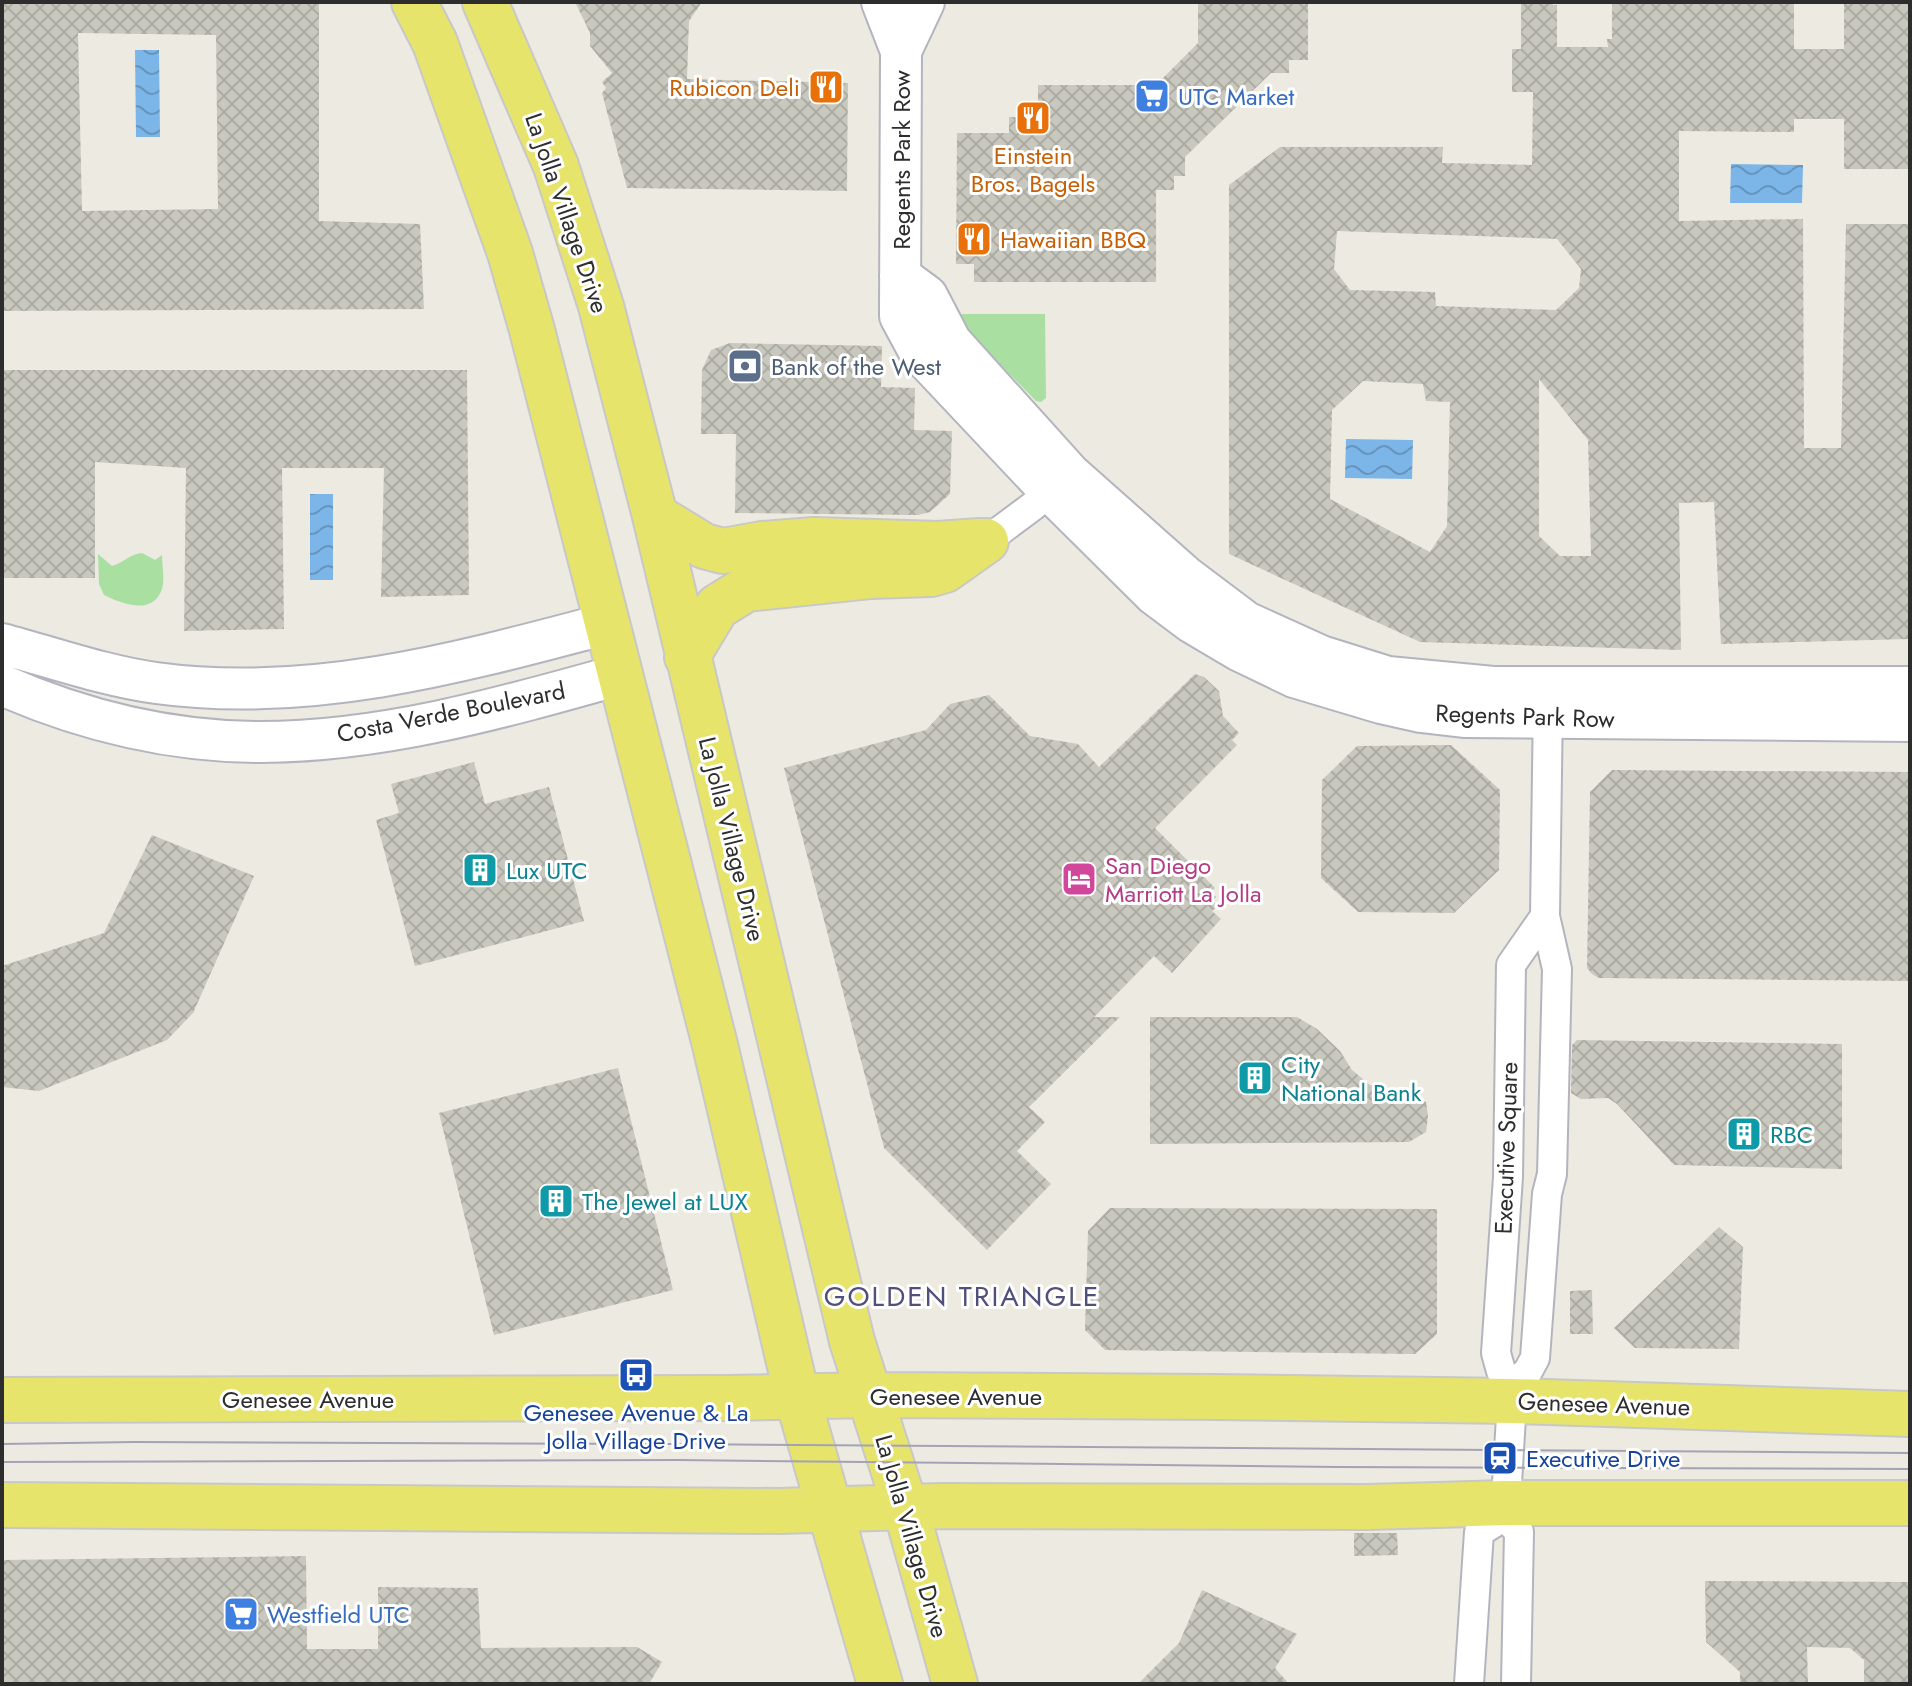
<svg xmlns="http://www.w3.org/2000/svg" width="1912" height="1686" viewBox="0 0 1912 1686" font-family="Jost,sans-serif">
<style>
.grass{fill:#aadfa2}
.water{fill:url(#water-waves)}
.building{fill:url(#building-cross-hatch);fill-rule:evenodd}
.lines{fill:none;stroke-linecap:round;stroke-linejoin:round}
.street-casing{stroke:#b4b4bf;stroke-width:32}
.secondary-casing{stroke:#b4b4bf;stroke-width:44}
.primary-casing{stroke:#c8c8c8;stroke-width:48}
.street{stroke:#fff;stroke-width:28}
.secondary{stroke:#fff;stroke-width:40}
.primary{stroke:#e7e46c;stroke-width:44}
.tram{stroke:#a4a3b6;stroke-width:2}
.labels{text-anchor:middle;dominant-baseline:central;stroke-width:6;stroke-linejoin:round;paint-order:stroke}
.food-label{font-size:24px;fill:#c56008;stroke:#fff;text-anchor:end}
.shop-label{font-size:24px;fill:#366cbe;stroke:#fff;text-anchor:start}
.street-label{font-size:24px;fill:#2d2d2d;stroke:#fff}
.service-label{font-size:24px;fill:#4e5e75;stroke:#fff;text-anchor:start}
.hotel-label{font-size:24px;fill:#b23c85;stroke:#fff;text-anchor:start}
.culture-label{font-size:24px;fill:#0d838f;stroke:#fff;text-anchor:start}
.transit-label{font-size:24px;fill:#164399;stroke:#fff}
.quarter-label{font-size:28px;letter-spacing:2px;fill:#51507b;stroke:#fff}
</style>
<defs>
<pattern id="water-waves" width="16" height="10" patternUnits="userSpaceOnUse" patternTransform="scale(2)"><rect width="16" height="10" fill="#7cb5e7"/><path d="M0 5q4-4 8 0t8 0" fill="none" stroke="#6694bc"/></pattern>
<pattern id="building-cross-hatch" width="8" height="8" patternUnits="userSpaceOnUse" patternTransform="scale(2)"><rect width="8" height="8" fill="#c9c8bf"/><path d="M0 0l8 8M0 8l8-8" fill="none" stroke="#adaca4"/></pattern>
</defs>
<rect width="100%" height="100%" fill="#edeae1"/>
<path class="grass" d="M962,314h83l1,84 -5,4 -5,-1 -77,-79z
M142,553l13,7 7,-5c0,11 3,24 0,34 -9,27 -40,15 -58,6l-5,-11 -1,-30 14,12c12,-3 17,-12 30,-13z"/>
<path class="water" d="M135,50h24l1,87h-24z
M1731,164l72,1 -1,38h-72z
M1346,439l67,1 -1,39 -67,-1z
M310,494h23v86h-23z"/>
<path class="building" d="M2,2h317v219l101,3 4,85 -422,2zM78,33l138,2 2,174 -136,2z
M575,2h127l-13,19 -2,58 161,4 -1,108 -220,-3 -25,-95 4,-5 -4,-6 10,-9 -22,-27v-13z
M1198,2h110v58h-19v13h-18l-86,84v19h-11v14h-18v92h-182v-18h-18l1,-131h52v-16h15v-14h14v-18h118l42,-42z
M1521,2h31l1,3h4v42h51l-1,-8h5v-37h182v47h50v-47h66v167h-66v-50h-50v13l-115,-1v90l124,-2 1,229h37l5,-224h64v415l-189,5 -7,-142 -35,1 2,147 -261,-8 -191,-88v-369l51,-38h163l-1,16 90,2 1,-73h-21v-43h9zM1337,231l220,8 24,30 -2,19 -23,22 -120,-4 -1,-14 -85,-2 -16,-21zM1539,379l49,61 3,116h-31l-21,-20zM1363,381l60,3 3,17 24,1 -3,124 -17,26 -100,-53 2,-89z
M730,343l152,3 -1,41 34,1 -1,42 38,1 -2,63 -20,18 -12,3 -183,-2 1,-79h-35l1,-64 9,-20z
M2,370h465l2,225 -88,2 3,-129h-102l2,161 -100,2 2,-163 -91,-6v116h-93z
M1195,674l9,3 15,14 4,25 16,17 -7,7 5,5 -82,83 60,60 -4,4 5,5 -3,4 5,5 -6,5 9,8 -49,54 -18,-17 -60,61h26l-91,90 16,15 -28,29 34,33 -64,66 -103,-102 -100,-380 142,-38 24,-26 39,-9 41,41 48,8 21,23z
M1451,745l49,45 -1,80 -45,43 -96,-1 -37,-34 1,-98 35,-34z
M474,762l11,42 64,-17 35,134 -169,45 -39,-146 23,-7 -8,-29z
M1612,770l298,2v209l-311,-3 -7,-4 -5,-6 3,-176z
M152,835l102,41 -61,137 -26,27 -128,51 -37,-4v-121l102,-33z
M1150,1017h147l20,12 23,22 12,19 18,15 43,10 13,7 2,14 -2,16 -17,10 -259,2z
M1577,1040l265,4v125l-168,-4 -57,-61 -9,-6 -27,1 -10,-6 1,-48z
M618,1068l55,222 -179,45 -55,-222z
M1110,1208l327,1v125l-22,20 -310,-4 -20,-20 3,-99z
M1719,1227l24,20 -4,102 -104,-1 -21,-20z
M1592,1290l1,44h-23v-43z
M1354,1533h43l1,22 -44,1z
M306,1556l1,93h71v-62l100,1 3,60 156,-1 25,15 -13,22h-647v-124z
M1705,1581l205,1v102h-46v-24l-14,-12 -43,-1 1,37h-68v-12l-34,-30z
M1202,1590l95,44 -22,34 14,16h-151l41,-41z"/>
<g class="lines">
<defs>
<path id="street" d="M986,541l47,-35 31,-27
M1513,1384l15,-13 7,-13 12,-164 5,-20 5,-205 -12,-53 3,-215
M1469,1684l10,-152 26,-16
M1516,1684l3,-152 -14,-16 8,-132 -12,-13 -5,-18 12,-176 3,-212 34,-49"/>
<path id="secondary" d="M882,2l19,49
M924,2l-23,49 -1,265 20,37 130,138 105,104 36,27 49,29 54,26 87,26 40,9 43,5 446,4
M900,276l27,20 24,46 119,132 115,102 61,46 75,34 67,21 105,10h417
M2,644c50,13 102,32 154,39 153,21 303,-20 450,-59
M2,685c80,35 166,56 253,57 123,1 247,-34 364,-67"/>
<path id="primary" d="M414,2l21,41 75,210 22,77 183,715 82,351 83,288
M485,2l71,164 45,140 54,210 197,825 53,165 50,178
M655,516l49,30 19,5 39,-7 52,-4 124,4 42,-3
M687,657l30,-50 29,-18 125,-13 60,-2 14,-4 41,-29
M2,1400l728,-2 140,-3 347,2 296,4 397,13
M2,1505l777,6 163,-5 426,1 138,-4h404"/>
</defs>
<use href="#street" class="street-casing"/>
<use href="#secondary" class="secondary-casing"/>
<use href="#primary" class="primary-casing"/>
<use href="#street" class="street"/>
<use href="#secondary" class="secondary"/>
<use href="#primary" class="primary"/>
<path class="tram" d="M2,1444l132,-2 542,2 1234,9
M2,1462l676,-2 659,7 573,2"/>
</g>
<defs>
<symbol id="restaurant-square" viewBox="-11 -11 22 22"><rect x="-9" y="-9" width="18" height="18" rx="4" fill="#e8710a" stroke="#fff"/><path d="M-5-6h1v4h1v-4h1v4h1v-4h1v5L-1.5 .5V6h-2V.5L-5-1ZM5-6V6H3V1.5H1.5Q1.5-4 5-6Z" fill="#fff"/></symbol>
<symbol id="supermarket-square" viewBox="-11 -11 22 22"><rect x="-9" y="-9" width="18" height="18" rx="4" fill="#3f7fe0" stroke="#fff"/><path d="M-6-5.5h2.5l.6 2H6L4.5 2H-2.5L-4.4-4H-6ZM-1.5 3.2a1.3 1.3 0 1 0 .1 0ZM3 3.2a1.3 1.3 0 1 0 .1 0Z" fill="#fff"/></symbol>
<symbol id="bank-square" viewBox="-11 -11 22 22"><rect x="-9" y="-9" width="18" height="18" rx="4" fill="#5c6f8a" stroke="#fff"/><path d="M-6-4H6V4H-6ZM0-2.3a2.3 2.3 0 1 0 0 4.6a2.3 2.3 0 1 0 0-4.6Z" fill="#fff"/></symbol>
<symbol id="building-square" viewBox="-11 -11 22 22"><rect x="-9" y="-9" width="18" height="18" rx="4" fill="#0f9aa8" stroke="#fff"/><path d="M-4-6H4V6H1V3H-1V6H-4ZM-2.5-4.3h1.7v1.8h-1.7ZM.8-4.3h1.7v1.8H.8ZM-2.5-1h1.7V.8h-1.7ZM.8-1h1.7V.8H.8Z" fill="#fff"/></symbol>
<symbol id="hotel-square" viewBox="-11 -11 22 22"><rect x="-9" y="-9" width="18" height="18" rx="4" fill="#d1479c" stroke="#fff"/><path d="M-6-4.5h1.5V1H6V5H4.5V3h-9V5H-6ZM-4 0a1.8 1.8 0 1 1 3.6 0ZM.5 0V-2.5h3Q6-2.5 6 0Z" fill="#fff"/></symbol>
<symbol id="bus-square" viewBox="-11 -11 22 22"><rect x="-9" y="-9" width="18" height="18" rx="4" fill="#1a4fb4" stroke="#fff"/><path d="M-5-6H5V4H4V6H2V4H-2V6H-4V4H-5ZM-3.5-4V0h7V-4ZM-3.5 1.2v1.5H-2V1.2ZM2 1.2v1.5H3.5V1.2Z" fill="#fff"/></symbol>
<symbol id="station-square" viewBox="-11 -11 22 22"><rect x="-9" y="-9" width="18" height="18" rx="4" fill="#1a4fb4" stroke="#fff"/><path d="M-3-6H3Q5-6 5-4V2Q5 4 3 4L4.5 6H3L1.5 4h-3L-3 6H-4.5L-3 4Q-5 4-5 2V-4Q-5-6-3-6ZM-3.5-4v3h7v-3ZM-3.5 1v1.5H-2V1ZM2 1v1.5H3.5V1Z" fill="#fff"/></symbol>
</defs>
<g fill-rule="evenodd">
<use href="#restaurant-square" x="806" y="67" width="40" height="40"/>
<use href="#supermarket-square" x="1132" y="76" width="40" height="40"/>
<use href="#restaurant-square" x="1013" y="98" width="40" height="40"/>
<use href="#restaurant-square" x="954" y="219" width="40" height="40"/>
<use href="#bank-square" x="725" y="346" width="40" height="40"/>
<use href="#building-square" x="460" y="850" width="40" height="40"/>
<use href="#hotel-square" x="1059" y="859" width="40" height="40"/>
<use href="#building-square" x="1235" y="1058" width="40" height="40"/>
<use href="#building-square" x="1724" y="1114" width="40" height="40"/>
<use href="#building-square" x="536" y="1181" width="40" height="40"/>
<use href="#bus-square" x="616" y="1355" width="40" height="40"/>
<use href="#station-square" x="1480" y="1438" width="40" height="40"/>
<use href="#supermarket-square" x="221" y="1594" width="40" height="40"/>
</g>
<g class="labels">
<g class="food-label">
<text x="800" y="87">Rubicon Deli</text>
<text x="1033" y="155" text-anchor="middle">Einstein<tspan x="1033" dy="28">Bros. Bagels</tspan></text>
<text x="1000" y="239" text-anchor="start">Hawaiian BBQ</text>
</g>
<g class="shop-label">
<text x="1178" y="96">UTC Market</text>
<text x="267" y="1614">Westfield UTC</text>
</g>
<g class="street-label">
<text transform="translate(901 160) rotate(-90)">Regents Park Row</text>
<text transform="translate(567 213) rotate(71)">La Jolla Village Drive</text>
<text transform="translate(451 712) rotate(-11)">Costa Verde Boulevard</text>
<text transform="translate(1525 716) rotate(2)">Regents Park Row</text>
<text transform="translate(732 839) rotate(76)">La Jolla Village Drive</text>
<text transform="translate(1506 1148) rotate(-88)">Executive Square</text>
<text x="956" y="1396">Genesee Avenue</text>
<text x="308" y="1399">Genesee Avenue</text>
<text transform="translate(1604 1404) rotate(2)">Genesee Avenue</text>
<text transform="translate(912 1536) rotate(74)">La Jolla Village Drive</text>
</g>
<g class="service-label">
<text x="771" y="366">Bank of the West</text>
</g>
<g class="hotel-label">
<text x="1105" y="865">San Diego<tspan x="1105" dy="28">Marriott La Jolla</tspan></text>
</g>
<g class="culture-label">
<text x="506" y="870">Lux UTC</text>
<text x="1281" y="1064">City<tspan x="1281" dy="28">National Bank</tspan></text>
<text x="1770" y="1134">RBC</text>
<text x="582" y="1201">The Jewel at LUX</text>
</g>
<g class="transit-label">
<text x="636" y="1412">Genesee Avenue &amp; La<tspan x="636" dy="28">Jolla Village Drive</tspan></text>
<text x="1526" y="1458" text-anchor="start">Executive Drive</text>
</g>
<g class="quarter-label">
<text x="962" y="1296">GOLDEN TRIANGLE</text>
</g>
</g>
<rect width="1912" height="1686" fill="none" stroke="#2d2d2d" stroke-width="8"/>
</svg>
